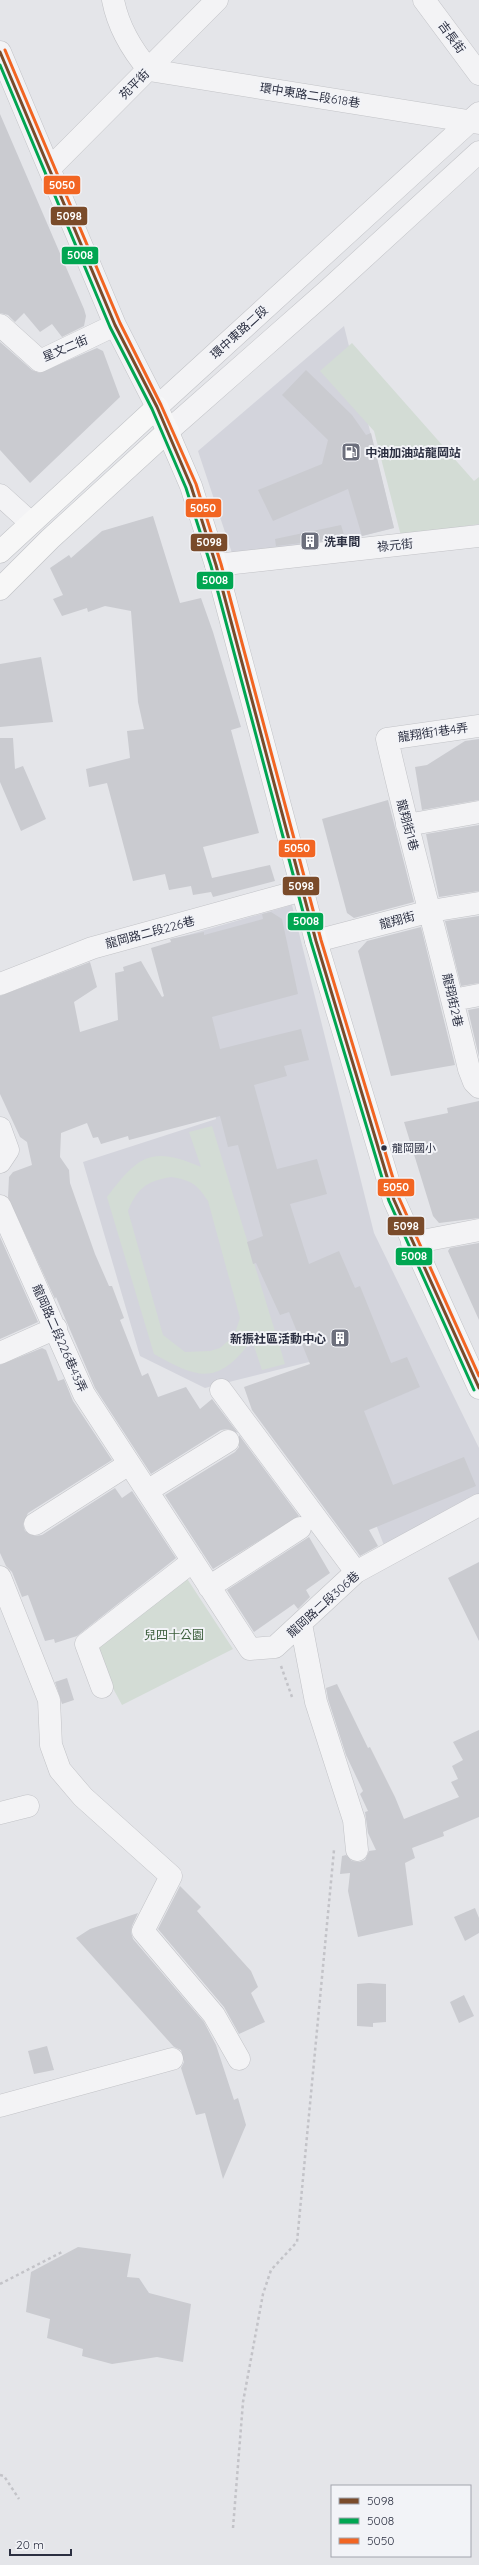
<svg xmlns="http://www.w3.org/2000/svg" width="479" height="2565" viewBox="0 0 479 2565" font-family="Quicksand,'Noto Sans TC',sans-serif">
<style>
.built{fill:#d3d4dc}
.green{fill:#d3dcd5;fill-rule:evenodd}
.building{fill:#cacbd0}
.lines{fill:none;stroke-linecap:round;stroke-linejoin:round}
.minor-casing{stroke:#c2c3c7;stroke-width:23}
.major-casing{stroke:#c0c2c6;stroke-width:23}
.path{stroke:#c3c3c8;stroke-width:2.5;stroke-dasharray:3 3;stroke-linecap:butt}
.minor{stroke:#f3f3f5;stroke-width:22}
.major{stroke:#f7f7f7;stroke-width:22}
.bus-1-casing{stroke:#f2f3f7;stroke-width:6}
.bus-2-casing{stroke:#f2f3f7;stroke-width:6}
.bus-3-casing{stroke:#f2f3f7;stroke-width:6}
.bus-1{stroke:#7a4b2a;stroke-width:3}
.bus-2{stroke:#00a651;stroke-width:3}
.bus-3{stroke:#f26522;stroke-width:3}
.bus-dot{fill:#2b2f41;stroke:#f2f3f7;stroke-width:1.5}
.labels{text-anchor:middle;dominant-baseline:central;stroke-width:4;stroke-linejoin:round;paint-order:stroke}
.bus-label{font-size:11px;fill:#2b2f41;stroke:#f2f3f7;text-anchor:start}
.street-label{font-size:12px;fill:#2b2f41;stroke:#f2f3f7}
.poi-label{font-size:12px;font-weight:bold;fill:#2b2f41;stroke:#f2f3f7;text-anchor:start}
.park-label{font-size:12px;fill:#395c39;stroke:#f2f3f7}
.line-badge{stroke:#f2f3f7;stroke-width:1.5}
.badge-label{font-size:11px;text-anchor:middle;font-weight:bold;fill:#fff}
</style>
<rect width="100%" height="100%" fill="#e4e5e9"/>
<path class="built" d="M344,326l50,202 -32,8 -16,7 -111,19 -37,-111z
M292,905l82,328 105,215v46l-94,54 -72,-187 -108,27 -65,-32 -57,-194 133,-43 -42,-180z"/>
<path class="green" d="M352,343l122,138 5,-4v47l-78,12 -27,-105 -54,-60z
M212,1126l73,238 -23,6 -10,-30c-34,45 -52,40 -98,14l-47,-157c31,-41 44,-52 94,-30l-12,-35zM171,1177c20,3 26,7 37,24l32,117 -4,12 -8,11 -8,7 -10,3 -25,1 -22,-17 -35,-124c9,-23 19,-30 43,-34z
M184,1574l49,75 -111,56 -25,-46 4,-20z"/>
<path class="building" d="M0,114l84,195 2,7 -2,10 -22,11 -10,-13 -12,8 -16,-19 -9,9 -7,-7 -8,-2z
M0,342l32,28 7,3 58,-25 6,3 17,46 -90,86 -30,-33z
M306,370l46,45 14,20 5,-2 23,95 -32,8 -14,-47 -75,32 -15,-31 64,-26 6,-24 -46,-45z
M153,516l27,87 21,-5 12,34 28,95 -10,3 28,103 -56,14 9,31 58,-13 5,16 -62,16 -2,-5 -18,3 -2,-9 -22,4 -4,-16 -32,7 -26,-98 -18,4 -3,-18 44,-11 -3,-27 17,-2 -6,-27 -7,-91 -26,-5 -17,6 -1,-4 -25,8 -9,-17 10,-4 -13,-27 19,-13 2,3 31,-27z
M341,525l4,13 -69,8 -1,-7z
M41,657l12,65 -53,5v-63z
M0,738h13l2,31 8,-3 23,53 -25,12 -21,-49z
M479,739v61l-57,10 -7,-43 12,-2 38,-24z
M388,800l26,102 -60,16 -7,-5 -25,-94z
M479,825v66l-40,6 -13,-63z
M271,912l11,7 16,75 -86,23 8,32 81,-20 8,31 -25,6 3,10 -33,9 23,84 40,-10 10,35 -37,10 19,60 30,-13 16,37 5,-2 31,77 16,-6 13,30 -56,24 29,74 71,-28 12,29 -107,44 9,16 -18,10 -108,-146 -8,-23 66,-23 -21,-52 -9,3 -24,-52 -3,1 -6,-22 16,-6 -25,-91 -10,2 -8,-31 -91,24 -1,-4 -27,8 -3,-7 -5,1 -6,-15 -26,10 -1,24 9,13 1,13 25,71 14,32h3l12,32 -4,2 22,56 6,-3 10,24 28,-10 14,22 12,-10 26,34 -10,-4 -7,1 -70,44 -56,-86 -39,-91 -1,2 -47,-102 1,-20 4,-5 19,-7 -5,-23 -7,-5 -20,-43v-98l90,-34 7,25 -23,15 6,30 38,-12 -3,-47 9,-2 -1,-4 18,-6 21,36 2,-1 -13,-48 20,-6 -1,-3 34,-7v3l59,-16 -1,-5z
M479,916v67l-18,3 -16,-65z
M421,927l34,138 -64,11 -33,-125 9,-10z
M479,1008v49l-11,-47z
M479,1101v117l-40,5 -6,-7 -29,-94 44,-9 -1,-5z
M0,1237l38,85 -38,17z
M479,1243v77l-31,-69 2,-3z
M42,1348l4,2 12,31 6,-2 9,22 39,59 -84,53 -5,11 2,7 10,5 7,-1 73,-47 7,10 10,-7 44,67 -99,78 -22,7 -1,-4 -9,2 -17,-46 -6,2 -10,-25 -6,-6 -6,-13v-188z
M239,1435l60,81 -86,53 -48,-74 70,-43 4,-5z
M309,1537l21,36 -24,17 4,7 -12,12 -4,-5 -40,28 -27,-42z
M479,1562v79l-31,-63z
M67,1678l7,22 -12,4 -7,-22z
M337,1684l31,64 2,-1 25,50 9,22 55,-22 -8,-15 7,-3 -6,-13 11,-6 -10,-18 26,-12v87l-36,15 1,4 -32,12 3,10 -10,5 8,62 -55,12 -10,-46 2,-18 -10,1 2,-18 4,-1 6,6 7,1 6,-2 4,-9 7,-1 -8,-17 -3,-21 3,-1 -8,-17 3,-3 -17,-36 -18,-56 -2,-11z
M180,1886l21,21 -4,4 54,60 7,16 -7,6 14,29 -26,12 -15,-27 -66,-78z
M475,1908l4,10v15l-14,8 -11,-24z
M138,1913l-6,13 -1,6 2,7 71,83 12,23 18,55 4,-2 8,27 -23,54 -18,-66 -9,2 -15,-47 3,-6 -3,-12 -7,-3 -98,-109 14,-9z
M369,1983l17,1v38l-13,1v4l-16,-1v-42z
M464,1995l10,21 -15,7 -9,-21z
M47,2046l7,24 -20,4 -6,-23z
M78,2247l53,7 -4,23 12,1 10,15 42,11 -8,58 -26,-5 -45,7 -30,-8 1,-7 -36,-11 3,-19 -24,-7 5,-40z"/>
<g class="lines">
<defs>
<path id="minor" d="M113,0c5,26 19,50 36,70l330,53
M424,0l55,74
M0,52l115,273 42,82 322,-294
M50,168l167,-168
M0,325l40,36 75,-36
M168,431l159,-140 152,-139
M0,495l31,28
M216,565l263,-29
M479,726l-92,13c25,111 56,219 82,330l5,13 5,5
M407,825l72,-13
M316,941l115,-30 48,-8
M0,984l92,-36 211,-58
M453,1000l26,-5
M0,1128l8,22 -8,12
M0,1206l84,188 166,255 25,-2 81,-75 123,-67
M412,1243l67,-13
M0,1353l56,-25
M221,1390l135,182
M147,1491l81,-50
M35,1524l94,-60
M0,1577l49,123 2,45 9,25 23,27 88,79 -28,55 71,84 25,44
M209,1587l91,-59
M301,1624l15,78 38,118 3,30
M102,1687l-16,-43 107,-83
M0,1813l28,-7
M0,2106l172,-47"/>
<path id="major" d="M0,552l157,-145 34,79 25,79 100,376 78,259 85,188
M0,589l50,-50 118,-108"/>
</defs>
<use href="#minor" class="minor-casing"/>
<use href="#major" class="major-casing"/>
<path class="path" d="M281,1666l11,31
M0,2284l64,-33
M0,2475l4,1 15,23
M233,2528l10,-126 20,-108 8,-24 26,-28 37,-392"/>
<use href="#minor" class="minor"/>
<use href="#major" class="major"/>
<defs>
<path id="bus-1" d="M0,52l115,273 42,82 34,79 25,79 100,376 78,259 85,188"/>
<path id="bus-2" d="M0,65l110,262 42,82 34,79 25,78 100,376 78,259 85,189"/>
<path id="bus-3" d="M5,50l115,273 41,82 35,79 25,80 100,376 78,258 80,178"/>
</defs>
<use href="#bus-1" class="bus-1-casing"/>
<use href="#bus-2" class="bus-2-casing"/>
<use href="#bus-3" class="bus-3-casing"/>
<use href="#bus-1" class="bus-1"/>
<use href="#bus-2" class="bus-2"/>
<use href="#bus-3" class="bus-3"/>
</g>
<defs>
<symbol id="fuel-square" viewBox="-11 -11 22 22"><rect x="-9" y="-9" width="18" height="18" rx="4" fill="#6c6f7c" stroke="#f2f3f7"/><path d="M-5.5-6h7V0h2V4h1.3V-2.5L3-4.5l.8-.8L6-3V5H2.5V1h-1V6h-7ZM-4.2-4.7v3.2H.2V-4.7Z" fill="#fff"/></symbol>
<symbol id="building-square" viewBox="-11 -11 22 22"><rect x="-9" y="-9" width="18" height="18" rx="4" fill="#6c6f7c" stroke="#f2f3f7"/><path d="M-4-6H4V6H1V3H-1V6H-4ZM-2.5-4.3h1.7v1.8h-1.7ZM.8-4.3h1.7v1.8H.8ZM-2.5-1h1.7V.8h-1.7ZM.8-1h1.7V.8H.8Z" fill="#fff"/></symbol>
</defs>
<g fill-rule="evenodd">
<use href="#fuel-square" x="340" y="441" width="22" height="22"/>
<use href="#building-square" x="299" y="530" width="22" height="22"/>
<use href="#building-square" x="329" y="1327" width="22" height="22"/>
</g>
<circle class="bus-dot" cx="384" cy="1148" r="3.5"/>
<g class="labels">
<g class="bus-label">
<text x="392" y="1148">龍岡國小</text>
</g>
<g class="street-label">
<text transform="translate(452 37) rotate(54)">吉長街</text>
<text transform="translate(134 84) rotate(-45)">苑平街</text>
<text transform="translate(310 95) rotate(9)">環中東路二段618巷</text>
<text transform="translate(239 332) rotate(-42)">環中東路二段</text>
<text transform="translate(65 348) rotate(-23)">星文二街</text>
<text transform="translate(395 545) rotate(-6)">祿元街</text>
<text transform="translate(433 732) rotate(-8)">龍翔街1巷4弄</text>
<text transform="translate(408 825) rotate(75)">龍翔街1巷</text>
<text transform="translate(397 920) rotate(-15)">龍翔街</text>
<text transform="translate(150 932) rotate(-15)">龍岡路二段226巷</text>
<text transform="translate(453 1000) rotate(77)">龍翔街2巷</text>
<text transform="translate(60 1338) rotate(66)">龍岡路二段226巷43弄</text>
<text transform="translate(323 1604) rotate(-42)">龍岡路二段306巷</text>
</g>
<g class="poi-label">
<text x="365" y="452">中油加油站龍岡站</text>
<text x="324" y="541">洗車間</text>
<text x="326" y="1338" text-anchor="end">新振社區活動中心</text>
</g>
<g class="park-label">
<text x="174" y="1634">兒四十公園</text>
</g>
</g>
<g class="line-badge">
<rect x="43" y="175" width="38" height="20" rx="4" fill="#f26522"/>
<rect x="50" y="206" width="38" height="20" rx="4" fill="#7a4b2a"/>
<rect x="61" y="246" width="38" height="19" rx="4" fill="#00a651"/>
<rect x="185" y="498" width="37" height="20" rx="4" fill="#f26522"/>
<rect x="190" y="533" width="38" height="19" rx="4" fill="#7a4b2a"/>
<rect x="196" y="571" width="38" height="19" rx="4" fill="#00a651"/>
<rect x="278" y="839" width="38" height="19" rx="4" fill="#f26522"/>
<rect x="282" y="876" width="38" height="20" rx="4" fill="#7a4b2a"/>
<rect x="287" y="912" width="37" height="19" rx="4" fill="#00a651"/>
<rect x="377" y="1178" width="38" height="19" rx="4" fill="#f26522"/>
<rect x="387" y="1216" width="38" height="20" rx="4" fill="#7a4b2a"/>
<rect x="395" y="1247" width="38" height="19" rx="4" fill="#00a651"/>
</g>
<g class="badge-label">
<text x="62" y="189">5050</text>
<text x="69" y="220">5098</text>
<text x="80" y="259">5008</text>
<text x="203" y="512">5050</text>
<text x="209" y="546">5098</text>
<text x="215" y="584">5008</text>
<text x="297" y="852">5050</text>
<text x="301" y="890">5098</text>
<text x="306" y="925">5008</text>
<text x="396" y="1191">5050</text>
<text x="406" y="1230">5098</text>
<text x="414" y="1260">5008</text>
</g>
<rect x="331" y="2485" width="140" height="72" fill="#f2f3f7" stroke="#a2a5ae"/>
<rect x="339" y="2498" width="20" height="6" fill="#7a4b2a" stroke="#a2a5ae"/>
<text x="367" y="2505" font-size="12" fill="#2b2f41">5098</text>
<rect x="339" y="2518" width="20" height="6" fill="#00a651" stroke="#a2a5ae"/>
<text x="367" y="2525" font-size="12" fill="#2b2f41">5008</text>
<rect x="339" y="2538" width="20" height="6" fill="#f26522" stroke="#a2a5ae"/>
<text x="367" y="2545" font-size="12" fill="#2b2f41">5050</text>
<path d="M10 2549v6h61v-6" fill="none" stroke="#2b2f41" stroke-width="2"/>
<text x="16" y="2549" font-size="12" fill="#2b2f41" stroke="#f2f3f7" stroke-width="3" paint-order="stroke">20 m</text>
</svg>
